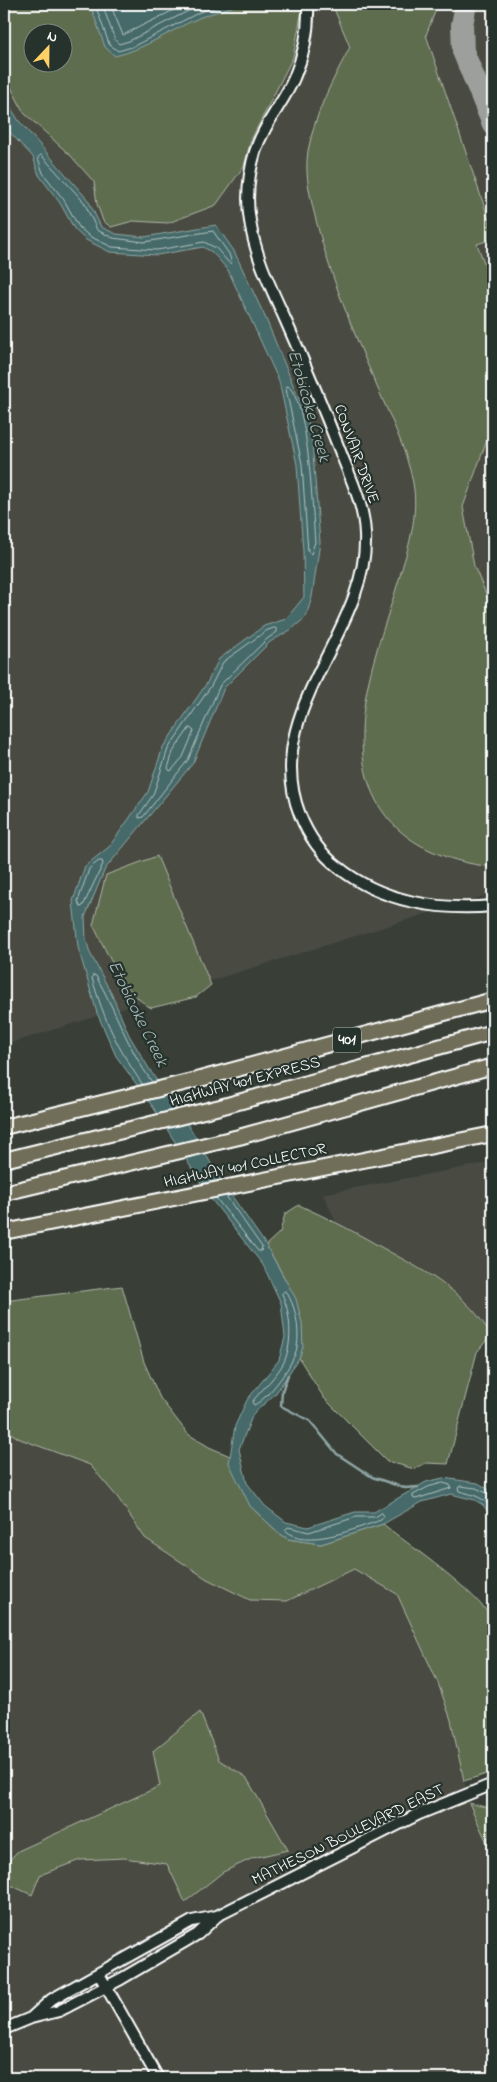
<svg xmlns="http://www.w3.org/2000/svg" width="497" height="2082" viewBox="0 0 497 2082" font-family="'Indie Flower',sans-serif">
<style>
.built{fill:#4a4b42;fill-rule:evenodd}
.green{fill:#5f6d4f;stroke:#afb6a7;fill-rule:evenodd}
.water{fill:#456a69;stroke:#8fa6a5}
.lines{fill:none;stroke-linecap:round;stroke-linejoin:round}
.shore{stroke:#b5c3c3;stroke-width:1}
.stream{stroke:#8fa6a5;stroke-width:2.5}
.taxiway{stroke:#9c9f9b;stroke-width:22}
.minor-casing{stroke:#fff;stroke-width:14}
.highway-casing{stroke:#fff;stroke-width:18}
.minor{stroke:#26332d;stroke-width:10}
.highway{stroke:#706e59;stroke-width:14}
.labels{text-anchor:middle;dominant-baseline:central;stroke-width:4.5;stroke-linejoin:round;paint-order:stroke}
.shield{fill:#26332d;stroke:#bec2c0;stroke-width:1}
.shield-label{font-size:15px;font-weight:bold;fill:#fff}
.street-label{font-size:16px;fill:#fff;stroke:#26332d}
.water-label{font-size:18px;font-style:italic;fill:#abbcbc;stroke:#26332d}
</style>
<rect width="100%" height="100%" fill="#393f37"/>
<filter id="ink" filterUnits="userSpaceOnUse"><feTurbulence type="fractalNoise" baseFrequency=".02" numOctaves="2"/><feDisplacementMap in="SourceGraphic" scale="10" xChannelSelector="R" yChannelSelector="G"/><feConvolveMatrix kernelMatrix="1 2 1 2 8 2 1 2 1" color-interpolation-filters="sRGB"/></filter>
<g filter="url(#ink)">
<path class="built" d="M4,4h489v889l-489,152zM32,32h30v30h-30z
M493,1162v174l-11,-17 -39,-37 -107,-60 -13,-28z
M4,1429l16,10 70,26 28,33 27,40 62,41 43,21 37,1 67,-32 43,25 41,89 13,37 18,83 24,53v222h-489z"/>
<path class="green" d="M4,4h299v1l-10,52 -42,83 -7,26 -28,39 -48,18 -35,-2 -22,6 -8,-6 -6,-17 -3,-22 -23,-26 -47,-43 -20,-40zM32,32h30v30h-30z
M332,4h106l-12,31 67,197v7l-16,5 16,42v137l-30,84 11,59 19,44v257c-49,-5 -101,-26 -121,-75 -29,-72 12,-156 31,-227 8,-25 15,-55 10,-82 -7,-36 -24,-68 -38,-101 -22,-51 -44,-104 -58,-158 -6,-24 -13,-48 -9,-73 7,-38 24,-70 42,-104z
M157,856l54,129 -15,12 -45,11c-29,-17 -43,-54 -58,-83l13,-50z
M299,1205c31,14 60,29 89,46 40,22 80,43 103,84l-14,17 -29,112 -22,-1 -12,6 -27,-8 -63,-63 -25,-40c13,-40 -15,-80 -33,-113l14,-13 5,-18z
M122,1286l22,76 16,36 28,36 21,13 28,12 13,47 29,27 9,6 33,5 62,-20c31,25 91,65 110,96v152l-29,9 -13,-61 -13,-37 -41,-89 -43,-25 -67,32 -37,-1 -43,-21 -62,-41 -27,-40 -28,-33 -70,-26 -16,-10v-128z
M200,1712l19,48 27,17 42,73 -35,8 -30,14 -38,30 -18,-38 -43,-6 -44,2 -40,15 -8,20 -28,-13v-16l14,-15 142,-65 -7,-35z
M469,1803l24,6v47z"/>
<path class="water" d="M90,4h148c-12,6 -24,8 -37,13 -29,12 -55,32 -86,39l-10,-9z
M4,97l15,24 69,79 13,27 15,7 28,3 72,-12 18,26 32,68 42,102 4,21 8,100 -8,55 -6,20 -14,12 -22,13 -46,46 -31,75 -88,106 -20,48 1,22 4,14 21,40 18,42 24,40 39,56 28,48 46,66 30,54 6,24 1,24 -4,11 -23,35 -23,21 -14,35 8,34 18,23 21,16 22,5 47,-15h19l52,-30 17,-4 35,5 13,8 2,27 -10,-13 -8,-5 -24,-6 -29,8 -39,22 -62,20 -33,-5 -9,-6 -29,-27 -21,-43 6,-37 12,-26 32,-40 6,-23 -4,-34 -18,-38 -52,-66 -60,-95 -35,-48 -19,-43 -19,-66 -5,-46 12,-35 24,-19 39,-55 15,-45 44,-64 12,-24 45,-33 22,-7 18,-22 -1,-46 -6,-86 -18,-84 -51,-111 -16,-18 -9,-5 -46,8 -47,-3 -24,-12 -11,-10 -15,-27 -21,-28 -6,-18 -29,-31z"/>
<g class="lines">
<path class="shore" d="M95,4l14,40 9,7 14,-4 68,-35 27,-8
M102,4l13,36 4,4 10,-3 69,-35 10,-2
M110,4l13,31 63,-31
M41,155l43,47 13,28 16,8 31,4 69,-11 16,23 3,9h-3l-13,-15 -12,-6 -47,8 -45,-3 -23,-11 -10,-9 -15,-27 -21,-27 -5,-15z
M288,386c22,19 24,125 27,156l-4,12 -3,-2 -6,-88 -16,-75z
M274,628l3,1v3l-10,7 -47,46 -32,75 -45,57 -4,1v-3l14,-20 15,-46 43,-63 12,-24 43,-31z
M190,728l4,3 -11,26 -11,13 -2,1 -2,-3 5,-16z
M99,861h3l1,3 -20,42 -3,1 -2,-6 11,-32z
M143,1085c-25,-36 -39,-65 -51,-107l1,-3 3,1c20,35 32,73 56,106
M216,1198l42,53h3l1,-4 -36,-51
M285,1291c11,12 15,40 12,56 -2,16 -29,52 -43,58l-2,-3c10,-13 25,-26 32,-40 9,-20 7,-49 -2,-68z
M443,1483l7,2 1,3 -35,11 -3,-1v-3l15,-8z
M493,1496l-17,-8 -16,-2 -2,2 1,3c15,4 25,6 34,19
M382,1513l2,3 -3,4c-24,8 -75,30 -96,10l3,-3 21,5 47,-15h19z"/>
<path class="stream" d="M288,1375l-6,16 -1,15 29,15 27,33 35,23 33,11 13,-1"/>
<path class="taxiway" d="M466,4l-4,21 1,26 30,73"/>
<defs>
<path id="minor" d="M308,4c1,25 -4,51 -14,74 -8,19 -21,35 -30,53 -14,25 -19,62 -14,90 5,35 21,67 35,98 20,45 39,91 57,137 10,25 22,50 23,78 5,97 -106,177 -65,281 8,20 21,39 38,52 43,35 101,44 155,39
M99,1974l59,104
M32,2017l20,-18 140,-78 25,-5
M4,2029l27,-11 28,-7 62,-32 77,-45 19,-18 202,-102 74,-30"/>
<path id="highway" d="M4,1127l196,-48 293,-79
M4,1160l216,-53 273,-75
M4,1193l235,-56 254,-71
M4,1232l489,-98"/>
</defs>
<use href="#minor" class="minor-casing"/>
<use href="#highway" class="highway-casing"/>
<use href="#minor" class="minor"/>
<use href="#highway" class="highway"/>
</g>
</g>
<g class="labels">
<rect class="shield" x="333" y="1027.5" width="28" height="25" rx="4"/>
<g class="shield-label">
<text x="347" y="1040">401</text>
</g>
<g class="street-label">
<text transform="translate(356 454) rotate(70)">CONVAIR DRIVE</text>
<text transform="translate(245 1082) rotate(-15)">HIGHWAY 401 EXPRESS</text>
<text transform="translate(245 1166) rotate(-12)">HIGHWAY 401 COLLECTOR</text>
<text transform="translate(348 1835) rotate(-26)">MATHESON BOULEVARD EAST</text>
</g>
<g class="water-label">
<text transform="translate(308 406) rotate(74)">Etobicoke Creek</text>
<text transform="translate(137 1014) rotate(64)">Etobicoke Creek</text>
</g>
</g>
<rect width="497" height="2082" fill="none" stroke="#26332d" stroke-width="20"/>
<rect x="10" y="10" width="477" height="2062" fill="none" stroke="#fff" stroke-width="2" filter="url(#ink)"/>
<g transform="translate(48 48) rotate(22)"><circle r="24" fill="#26332d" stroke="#7d8581"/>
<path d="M0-4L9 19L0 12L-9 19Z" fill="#ffd166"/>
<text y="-8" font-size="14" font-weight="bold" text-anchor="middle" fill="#ffffff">N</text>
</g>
</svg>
